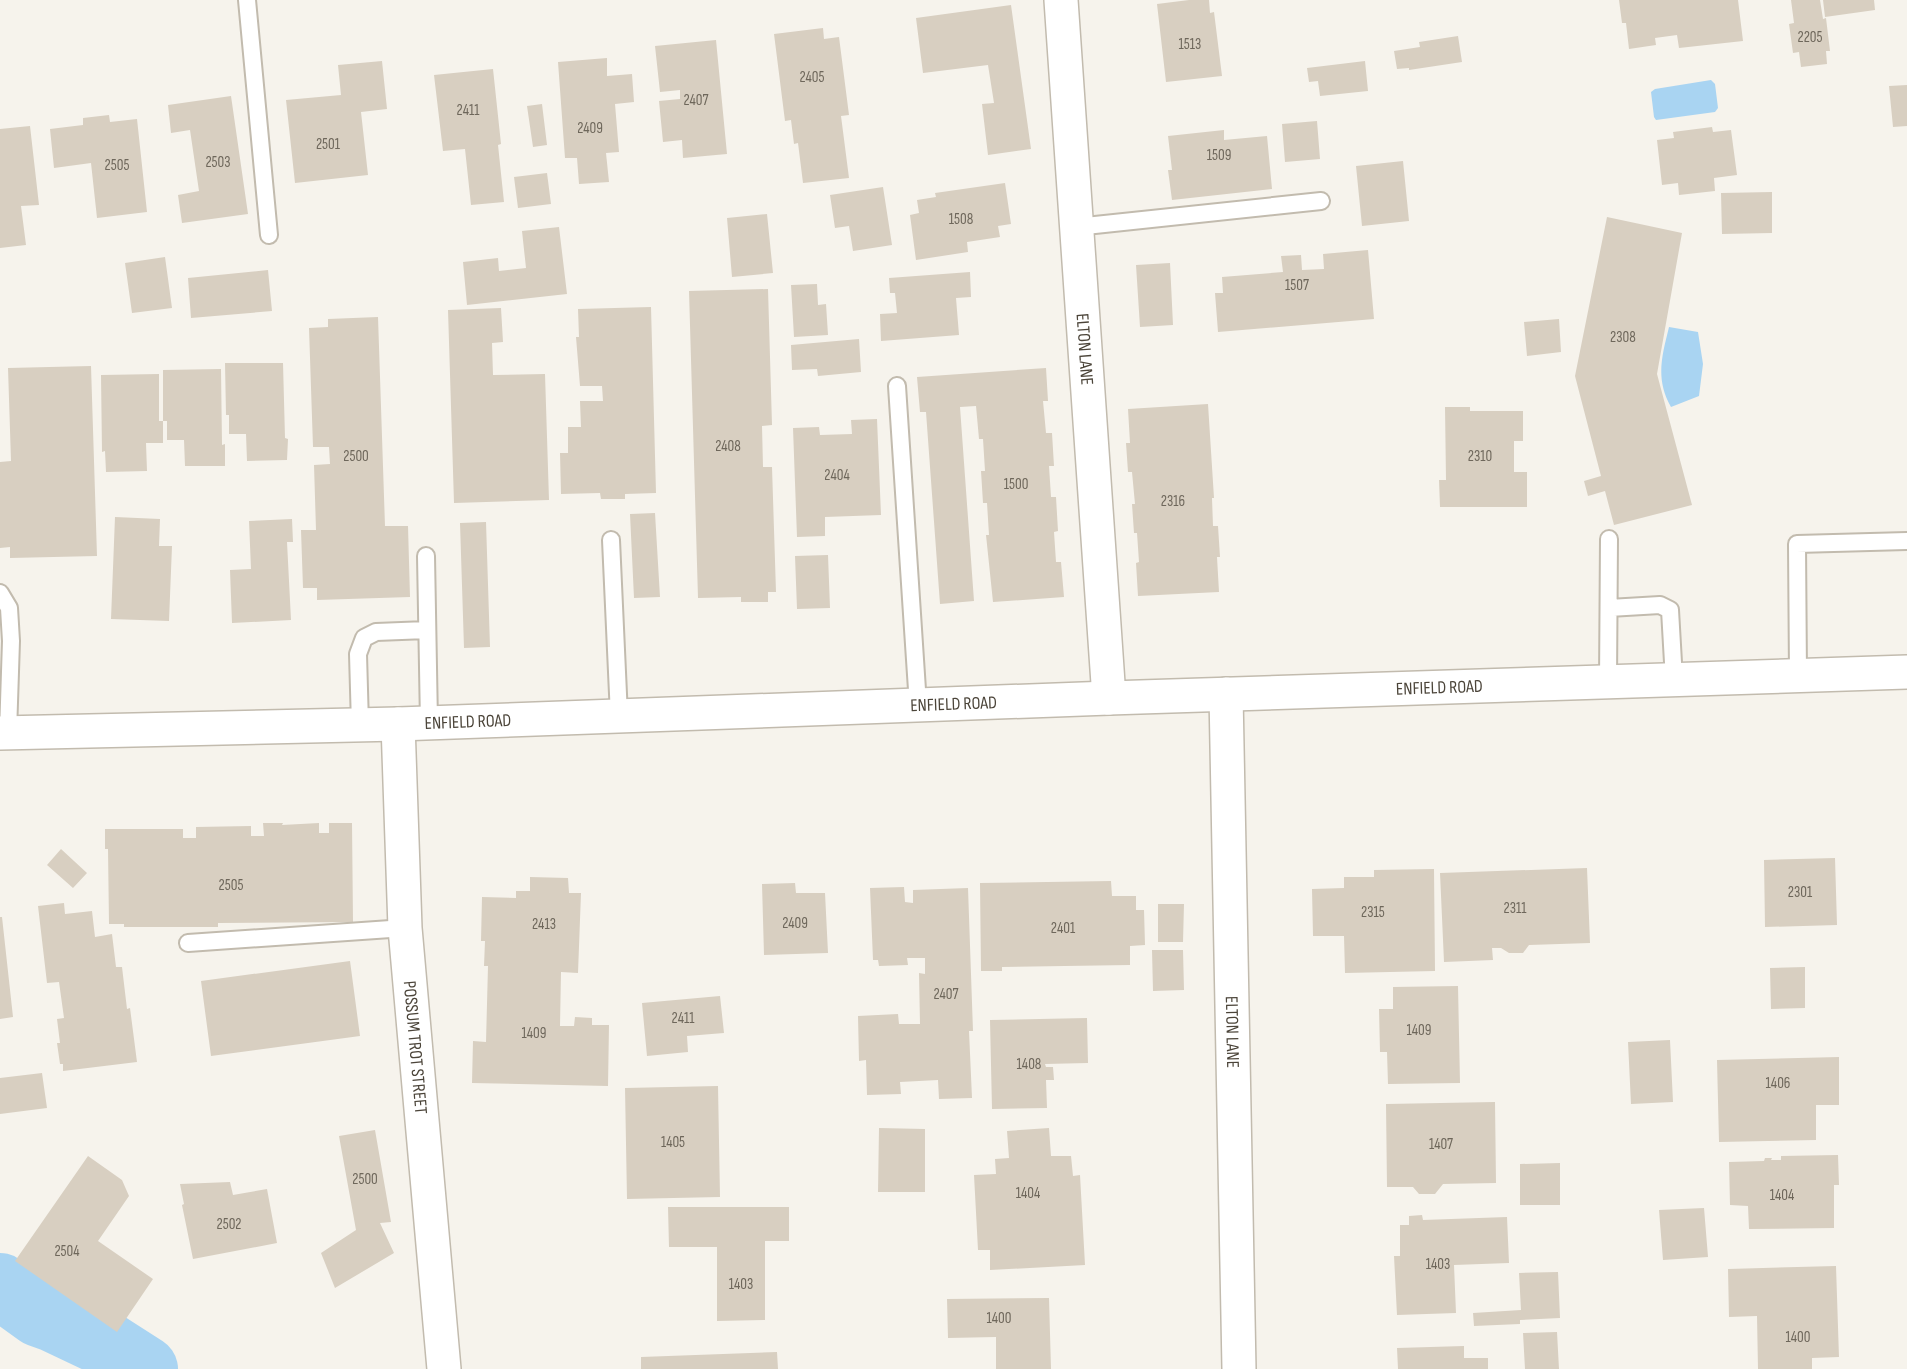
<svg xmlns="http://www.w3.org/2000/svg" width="1907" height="1369" viewBox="0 0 1907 1369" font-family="'Sofia Sans Condensed',sans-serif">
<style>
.water{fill:#a9d4f2}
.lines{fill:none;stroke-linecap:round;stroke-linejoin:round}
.river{stroke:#a9d4f2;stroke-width:66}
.building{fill:#d8cfc1}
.service-casing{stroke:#c2bbae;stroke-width:20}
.minor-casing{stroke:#c2bbae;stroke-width:36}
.tertiary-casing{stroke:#c2bbae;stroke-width:36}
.service{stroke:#fff;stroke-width:16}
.minor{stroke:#fff;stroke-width:33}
.tertiary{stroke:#fff;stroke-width:33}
.labels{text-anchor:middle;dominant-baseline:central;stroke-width:5;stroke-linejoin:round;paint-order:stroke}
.number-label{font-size:15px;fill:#6e675b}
.street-label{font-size:18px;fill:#4b4439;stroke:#fff}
</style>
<rect width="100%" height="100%" fill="#f6f3ec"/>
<path class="water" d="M1711,80l4,4 3,24 -3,4 -59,8 -2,-3 -3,-25 4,-3z
M1669,327l29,5 5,32 -4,32 -28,11c-16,-28 -9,-51 -2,-80z"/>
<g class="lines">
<path class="river" d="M0,1286l39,28 14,5 53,25 39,25"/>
</g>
<path class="building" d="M1189,0h20l1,13 4,-1 8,64 -56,6 -9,-78z
M1619,0h119l5,41 -64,7 -2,-13 -22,3 1,7 -27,4 -3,-26h-4z
M1791,0h29l3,19 3,-1 4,33h-4l1,13 -26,3 -2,-15 -6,1 -4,-29 5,-1z
M1823,0h51l1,10 -50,7z
M1011,5l20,144 -43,6 -6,-51 12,-1 -6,-38 -65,8 -7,-55z
M823,28l1,11 15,-2 10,78 -8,1 8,62 -46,5 -5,-40 -4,1 -3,-24 -6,1 -11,-87z
M1458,36l4,26 -53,8v-2l-12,1 -3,-18 26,-4 -1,-5z
M716,40l11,114 -44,4 -1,-18 -19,2 -4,-41 21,-2v-9l-20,2 -5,-46z
M607,58v18l25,-2 2,28 -19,2 4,48 -13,1 3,29 -30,2 -2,-26h-12l-7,-96z
M382,61l5,48 -26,3 7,63 -73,8 -9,-83 55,-5 -3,-30z
M1365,61l3,30 -48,5 -2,-15 -9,1 -2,-14z
M493,69l8,75 -3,1 6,57 -33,3 -6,-56 -22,2 -9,-76z
M1907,85v41l-14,1 -4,-41z
M231,96l17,118 -66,9 -4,-28 21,-4 -9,-61 -19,3 -3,-28z
M542,104l5,41 -14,2 -6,-41z
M109,115l1,7 27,-3 10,93 -50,6 -6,-55 -37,5 -4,-39 33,-4v-7z
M1317,121l3,38 -35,3 -3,-38z
M30,126l9,79 -18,1 5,39 -26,3v-119z
M1712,127l1,5 18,-2 6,45 -23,3 1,13 -36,4 -1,-12 -16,2 -5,-45 17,-2 -1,-6z
M1224,130v10l43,-4 5,53 -100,11 -4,-30h4l-4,-34z
M1403,161l6,60 -47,5 -6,-60z
M547,173l4,31 -33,4 -4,-31z
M1005,183l6,41 -13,2 2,11 -33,5 1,10 -52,8 -6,-45 9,-2 -2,-13 19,-3 -1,-4z
M883,187l9,58 -39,6 -4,-25 -14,2 -5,-33z
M1772,192v41l-50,1 -1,-41z
M767,214l6,59 -41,4 -5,-59z
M1607,217l75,16 -25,141 35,131 -78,20 -9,-34 -17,5 -4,-15 17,-5 -26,-100z
M559,227l8,67 -100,11 -4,-43 35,-4 1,13 27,-3 -4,-37z
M1368,250l6,69 -156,13 -3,-39h8l-1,-16 61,-5 -2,-16 20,-1 1,15 22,-1 -1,-15z
M165,257l7,51 -40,5 -7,-50z
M1170,263l3,62 -33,2 -4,-62z
M268,270l4,41 -81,7 -3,-40z
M970,272l1,25 -15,1 3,37 -78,6 -1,-27 17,-1 -2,-20h-5l-1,-15z
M817,284l1,21 8,-1 2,31 -34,2 -3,-52z
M768,289l4,136 -10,1 1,41h9l4,125h-8v10h-27v-5l-43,1 -9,-307z
M651,307l5,186 -31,1v5h-24l-1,-6 -39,1 -1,-41h8v-26h13l-1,-26h23l-1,-15h-22l-4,-49h3l-1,-28z
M501,308l2,34 -11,1 1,32 52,-1 4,126 -95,3 -6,-193z
M378,317l7,209h23l2,71 -93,3v-12h-14l-2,-58h15l-2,-65 16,-1 -1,-17h-16l-4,-119 19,-1v-8z
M1559,319l2,33 -34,4 -3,-34z
M859,339l2,33 -43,4 -1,-7 -25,1 -1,-25z
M225,363h58l2,75 3,1 -1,21 -40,1 -1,-27h-17v-19h-3z
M91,366l6,190 -87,2v-11l-10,1v-86l11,-1 -3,-93z
M1046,368l2,33h-5l3,32h6l2,33h-5l2,31h5l2,34 -4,1 2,30h5l3,35 -71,5 -7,-67h3l-2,-32h-4l-2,-32h4l-2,-32h-4l-3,-33 -16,1 14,194 -34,3 -14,-192h-6l-3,-35z
M221,369l1,76 3,-1v22h-40l-1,-26h-17v-19h-4v-51z
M159,374v47h4v22h-17l1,28 -41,1 -1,-21 -3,1 -1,-77z
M1208,404l6,94h-2l1,28h5l2,31h-3l2,35 -81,4 -2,-33 3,-1 -2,-29h-3l-2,-29h3l-3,-32h-4l-2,-29h4l-2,-34z
M1445,407h25v4h53v30h-9v31h13v35h-87l-1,-27h7z
M877,419l4,96 -56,2v19l-28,1 -4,-109 26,-1 1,8 32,-1 -1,-14z
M655,513l5,84 -26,1 -4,-84z
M115,517l45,2 -1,27h13l-3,75 -58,-2z
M292,519l1,23h-6l4,78 -59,3 -2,-53 21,-1 -2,-48z
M486,522l4,125 -26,1 -4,-125z
M828,555l2,53 -33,1 -2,-53z
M263,823h20l-1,2 37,-2v10h10v-10h23l1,99 -135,1v4h-94v-3h-15l-1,-75h-3v-20h78v9h13v-11l55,-1v10h13z
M61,849l26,24 -14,15 -26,-23z
M1835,858l2,67 -72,2 -1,-67z
M1587,868l3,75 -61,2 -6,8h-14l-8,-5h-9l1,12 -49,2 -4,-89z
M1434,869l1,102 -90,2 -1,-37h-31l-1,-47 32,-1v-11h30v-7z
M530,877l38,1 1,15h12l-3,80 -17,-1 -1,54h14l1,-9 17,1v7h17l-1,61 -136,-3 1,-42 13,1 2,-76h-4l1,-25h-4l1,-44 34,1v-7h14z
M1111,881l1,15h24v14h8l1,35 -15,1v19l-128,2v4h-21l-1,-88z
M795,883l1,10h29l3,60 -64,2 -2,-71z
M904,887l1,15 8,1v-13l55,-2 5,143h-4l3,67 -33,1 -1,-19 -38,2 1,12 -34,1 -1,-35 -7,1 -1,-45 40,-2 1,10h21l-1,-51 6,1v-16h-18l1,7 -29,1 -1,-6h-5l-3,-72z
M64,903l1,11 27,-3 3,26 17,-3 4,33h6l5,42 3,-1 7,54 -74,9v-7h-3l-3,-21h3l-3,-24 7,-1 -5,-36 -12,1 -9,-77z
M1158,904h26l-1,38h-25z
M0,917h2l11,100 -13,2z
M1152,950h31l1,40 -31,1z
M350,961l10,75 -149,20 -10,-75z
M1805,967v41l-34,1 -1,-41z
M1458,986l2,97 -72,1 -1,-32h-7l-1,-43h14v-22z
M720,996l4,37 -37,3 1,16 -41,4 -5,-53z
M1087,1018l1,45 -43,1 1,3h7l1,13h-8l1,28 -55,1 -2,-89z
M1670,1040l3,62 -42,2 -3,-62z
M1839,1057v48h-23v35l-97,2 -2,-82z
M42,1073l5,35 -47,6v-36z
M718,1086l2,111 -93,2 -2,-111z
M1495,1102l1,81 -53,1 -8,10h-16l-6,-7h-26l-1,-83z
M879,1128l46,1v63h-47z
M1049,1128l2,28h20l2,20 7,-1 5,90 -95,5v-20h-12l-4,-75 22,-1 -1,-15 14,-1 -2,-27z
M375,1130l16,92 -11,1 14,30 -59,35 -14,-35 35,-23 -17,-94z
M1838,1155l1,30h-5v43l-85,1 -1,-23 -18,-1 -1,-43 35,-1 1,-3h7l-1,2h10v-4z
M88,1156l34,24 7,16 -31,45 55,38 -36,53 -102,-71z
M1560,1163v42h-40v-41z
M230,1182l3,13 34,-6 10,54 -84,16 -11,-54 2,-1 -4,-20z
M668,1207h121v34h-24v79l-48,1v-74h-48z
M1704,1208l4,49 -45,3 -4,-50z
M1422,1215l1,5 84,-3 2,46 -55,2 2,48 -59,2 -3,-59h6v-31h9v-9z
M1836,1266l3,91 -27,1v11h-54l-1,-53 -28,1 -1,-48z
M1558,1272l2,46 -40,2v4l-46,2 -1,-13 48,-3 -2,-37z
M1049,1298l2,71h-55v-32l-48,1 -1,-39z
M1557,1332l2,37h-34l-2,-36z
M1464,1346v12h24v11h-90l-1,-21z
M777,1352l1,17h-137v-12z"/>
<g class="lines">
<defs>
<path id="service" d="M247,0l22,235
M1076,227l245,-26
M897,386l21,319
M611,540l8,176
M426,556l3,167
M0,593l9,15 2,33 -3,92
M1609,608l51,-3 10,5 4,70
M1798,675l-1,-131 110,-3
M1608,682l1,-143
M360,725l-2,-71 6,-16 12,-6 51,-2
M188,943l217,-15"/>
<g id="minor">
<path id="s1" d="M1061,0l48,698"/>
<path id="s2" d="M1226,694l13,675"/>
<path id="s3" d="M398,724l7,204 39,441"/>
</g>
<g id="tertiary">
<path id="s4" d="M0,733l398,-9 711,-26 798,-26"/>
</g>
</defs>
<use href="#service" class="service-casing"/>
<use href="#minor" class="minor-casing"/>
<use href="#tertiary" class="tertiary-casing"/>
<use href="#service" class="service"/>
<use href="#minor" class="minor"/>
<use href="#tertiary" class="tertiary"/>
</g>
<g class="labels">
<g class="number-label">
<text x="1810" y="37">2205</text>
<text x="1190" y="44">1513</text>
<text x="812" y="77">2405</text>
<text x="696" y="100">2407</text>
<text x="468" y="110">2411</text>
<text x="590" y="128">2409</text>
<text x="328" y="144">2501</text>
<text x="1219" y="155">1509</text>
<text x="218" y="162">2503</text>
<text x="117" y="165">2505</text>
<text x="961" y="219">1508</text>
<text x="1297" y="285">1507</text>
<text x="1623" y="337">2308</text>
<text x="728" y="446">2408</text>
<text x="356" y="456">2500</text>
<text x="1480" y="456">2310</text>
<text x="837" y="475">2404</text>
<text x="1016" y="484">1500</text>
<text x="1173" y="501">2316</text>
<text x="231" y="885">2505</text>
<text x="1800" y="892">2301</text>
<text x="1515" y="908">2311</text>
<text x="1373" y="912">2315</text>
<text x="795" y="923">2409</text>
<text x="544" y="924">2413</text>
<text x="1063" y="928">2401</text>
<text x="946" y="994">2407</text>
<text x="683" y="1018">2411</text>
<text x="1419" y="1030">1409</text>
<text x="534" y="1033">1409</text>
<text x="1029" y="1064">1408</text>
<text x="1778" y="1083">1406</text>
<text x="673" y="1142">1405</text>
<text x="1441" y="1144">1407</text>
<text x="365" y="1179">2500</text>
<text x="1028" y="1193">1404</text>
<text x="1782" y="1195">1404</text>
<text x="229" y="1224">2502</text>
<text x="67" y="1251">2504</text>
<text x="1438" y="1264">1403</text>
<text x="741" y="1284">1403</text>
<text x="999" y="1318">1400</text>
<text x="1798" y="1337">1400</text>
</g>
<g class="street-label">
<text stroke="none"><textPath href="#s1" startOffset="350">ELTON LANE</textPath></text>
<text stroke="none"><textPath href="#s4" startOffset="1440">ENFIELD ROAD</textPath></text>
<text stroke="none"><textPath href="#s4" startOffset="954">ENFIELD ROAD</textPath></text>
<text stroke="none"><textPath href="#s4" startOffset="468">ENFIELD ROAD</textPath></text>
<text stroke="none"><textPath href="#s2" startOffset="338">ELTON LANE</textPath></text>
<text stroke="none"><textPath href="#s3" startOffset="324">POSSUM TROT STREET</textPath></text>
</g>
</g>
</svg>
